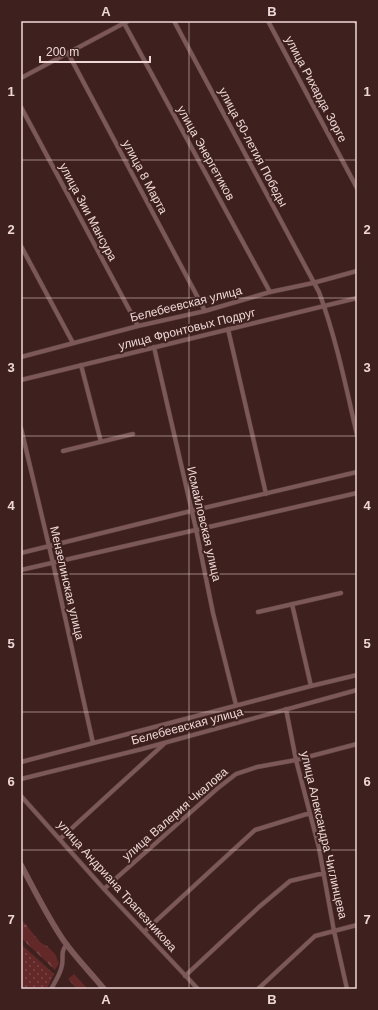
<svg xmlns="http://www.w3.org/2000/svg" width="378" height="1010" viewBox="0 0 378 1010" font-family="Helvetica,sans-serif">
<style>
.forest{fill:url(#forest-firs)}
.park{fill:url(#park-dots)}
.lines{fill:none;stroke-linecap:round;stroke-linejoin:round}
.street-casing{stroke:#583e3f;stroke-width:5}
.secondary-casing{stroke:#583e3f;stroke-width:6}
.street{stroke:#7c5958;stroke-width:4}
.secondary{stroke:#7c5958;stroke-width:5.5}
.grid{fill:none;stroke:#edd8d7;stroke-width:1;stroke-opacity:0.55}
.labels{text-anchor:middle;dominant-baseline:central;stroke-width:4;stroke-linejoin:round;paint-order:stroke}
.street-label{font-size:12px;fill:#edd8d7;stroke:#3e201f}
.neatline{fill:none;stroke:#edd8d7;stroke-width:1.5}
.grid-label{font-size:13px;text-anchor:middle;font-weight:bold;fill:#edd8d7}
</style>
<defs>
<pattern id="forest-firs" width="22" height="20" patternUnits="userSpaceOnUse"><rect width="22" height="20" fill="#632828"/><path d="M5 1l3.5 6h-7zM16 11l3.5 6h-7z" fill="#7a4646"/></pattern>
<pattern id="park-dots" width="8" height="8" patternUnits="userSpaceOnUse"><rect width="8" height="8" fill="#632828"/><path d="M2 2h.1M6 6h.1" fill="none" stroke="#7a4646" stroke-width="1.8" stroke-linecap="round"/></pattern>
</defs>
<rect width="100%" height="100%" fill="#3e201f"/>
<path class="forest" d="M21,919l20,24 6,3 8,8 4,9 -4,7 -34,-32z
M74,974l14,15h-11l-9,-10z"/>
<path class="park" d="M21,944l33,30 -7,15h-26z"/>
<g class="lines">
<defs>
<path id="street" d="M174,21l145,271c17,46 27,95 38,143
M268,21l89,167
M356,21l1,2
M124,23l146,269
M68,53l137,258
M21,78l107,-57
M21,107l117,219
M21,246l52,97
M228,329l38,165
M154,347l42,182 17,84 23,92
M21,357l117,-31 67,-15 65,-19 43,-9 44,-12
M81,365l20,77
M21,380l336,-82
M21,428l32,135 40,180
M63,451l70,-17
M21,553l170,-42 166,-39
M21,570l336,-77
M292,604l19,82
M258,612l83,-19
M286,709l10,51 23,88 15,83 13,58
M21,762l290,-76 46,-11
M21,779l121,-30 215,-59
M21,796l83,93 94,100
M60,839l105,-96
M104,889l114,-101 18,-14 21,-7 39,-7 61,-16
M145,931l110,-101 55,-17
M185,976l74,-69 31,-26 34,-8
M51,989c4,-7 8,-13 10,-20 4,-10 -2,-16 6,-25
M258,989l57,-53 42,-11"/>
<path id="secondary" d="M21,865c14,26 27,53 43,76 12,17 27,32 40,48"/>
</defs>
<use href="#street" class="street-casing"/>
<use href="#secondary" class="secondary-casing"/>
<use href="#street" class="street"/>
<use href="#secondary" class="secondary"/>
</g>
<path class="grid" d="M189,21v968M21,160h336M21,298h336M21,436h336M21,574h336M21,712h336M21,850h336"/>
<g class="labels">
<g class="street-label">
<text transform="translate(316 89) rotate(62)">улица Рихарда Зорге</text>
<text transform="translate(253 147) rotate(62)">улица 50-летия Победы</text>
<text transform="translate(206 153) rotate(61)">улица Энергетиков</text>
<text transform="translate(145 177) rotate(62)">улица 8 Марта</text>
<text transform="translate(88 212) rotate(62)">улица Зии Мансура</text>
<text transform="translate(186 304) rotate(-14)">Белебеевская улица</text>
<text transform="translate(187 329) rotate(-14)">улица Фронтовых Подруг</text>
<text transform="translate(204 524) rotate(77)">Исмайловская улица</text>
<text transform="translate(67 583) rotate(77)">Мензелинская улица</text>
<text transform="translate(187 726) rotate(-15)">Белебеевская улица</text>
<text transform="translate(175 814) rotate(-41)">улица Валерия Чкалова</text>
<text transform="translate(324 835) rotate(77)">улица Александра Чиглинцева</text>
<text transform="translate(117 886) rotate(48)">улица Андриана Трапезникова</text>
</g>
</g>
<rect width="378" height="1010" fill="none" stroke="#3e201f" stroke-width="44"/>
<path d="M40 56v6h110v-6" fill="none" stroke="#edd8d7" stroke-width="2"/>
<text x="46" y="56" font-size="12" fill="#edd8d7" stroke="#3e201f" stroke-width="3" paint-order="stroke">200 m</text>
<rect x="22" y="22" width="334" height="966" class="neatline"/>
<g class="grid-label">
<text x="106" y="16">A</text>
<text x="272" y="16">B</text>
<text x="11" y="96">1</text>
<text x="367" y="96">1</text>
<text x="11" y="234">2</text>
<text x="367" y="234">2</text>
<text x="11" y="372">3</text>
<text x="367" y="372">3</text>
<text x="11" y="510">4</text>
<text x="367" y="510">4</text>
<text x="11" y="648">5</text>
<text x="367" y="648">5</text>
<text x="11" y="786">6</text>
<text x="367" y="786">6</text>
<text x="11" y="924">7</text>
<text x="367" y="924">7</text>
<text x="106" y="1004">A</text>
<text x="272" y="1004">B</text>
</g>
</svg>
